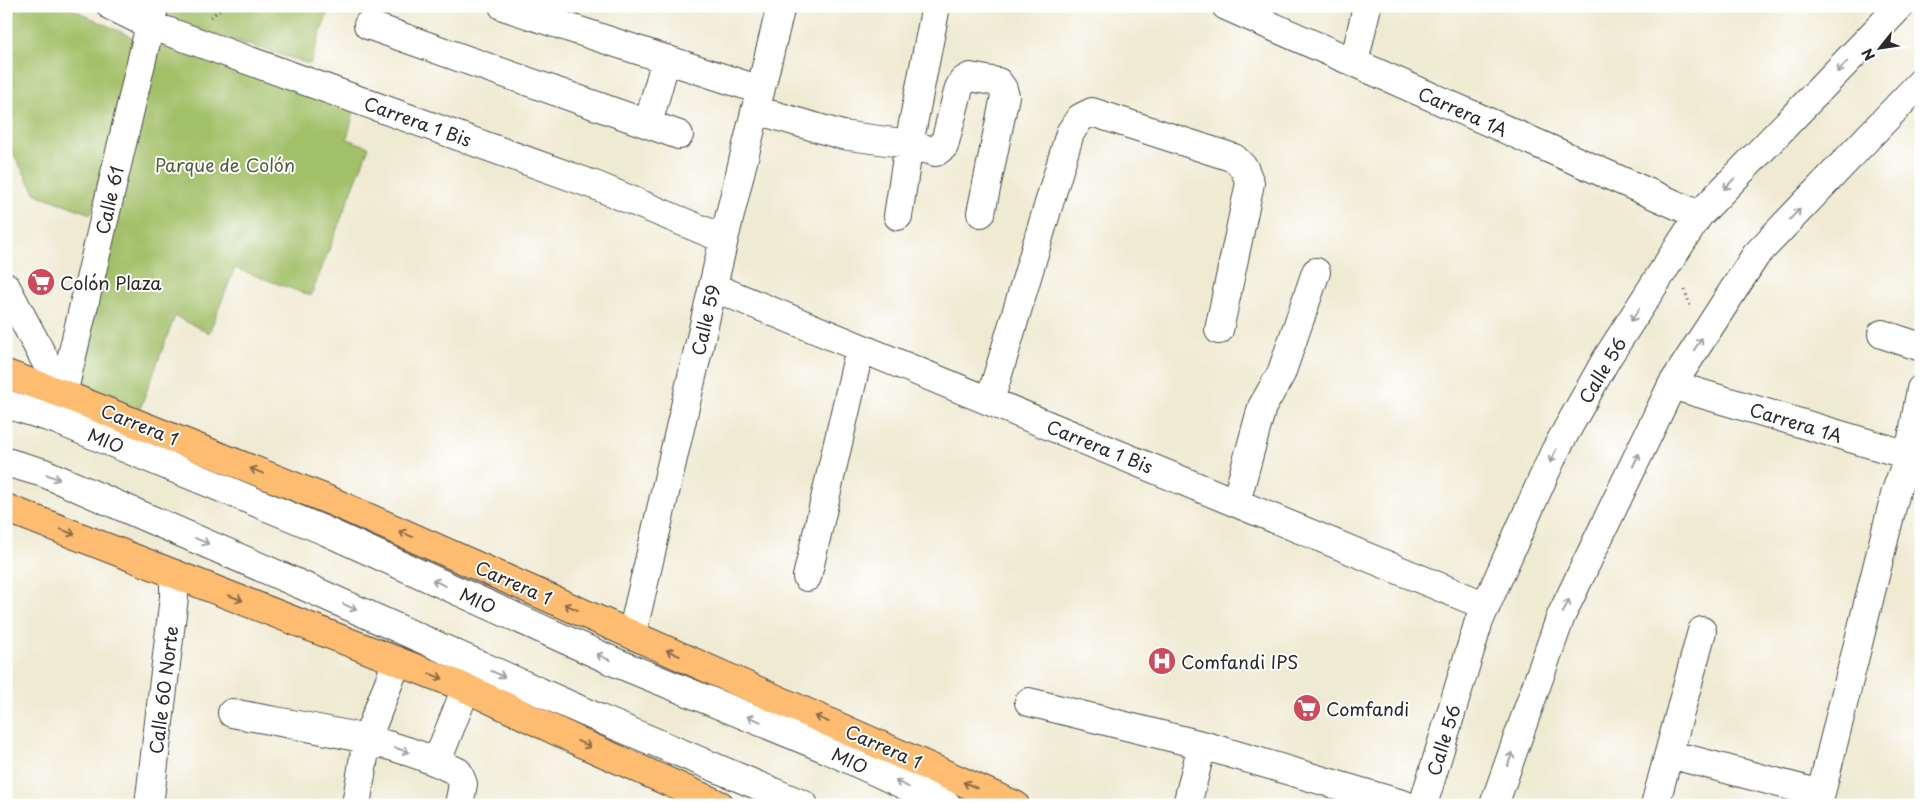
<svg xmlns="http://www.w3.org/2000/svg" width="1927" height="811" viewBox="0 0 1927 811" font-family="'Playpen Sans',sans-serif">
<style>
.green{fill:#a2c068;stroke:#66764a}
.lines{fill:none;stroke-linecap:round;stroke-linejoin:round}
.minor-casing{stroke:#484844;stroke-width:30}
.major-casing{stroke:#484844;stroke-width:30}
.path{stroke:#484844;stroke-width:3;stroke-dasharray:1 4;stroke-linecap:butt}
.minor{stroke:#fff;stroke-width:28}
.major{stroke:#fdbc70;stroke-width:28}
.oneway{stroke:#a0a0a0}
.oneway2{stroke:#8a6c4a}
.labels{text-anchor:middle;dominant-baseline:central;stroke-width:4;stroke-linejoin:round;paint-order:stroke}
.street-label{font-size:18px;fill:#2b2b2b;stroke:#fff}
.park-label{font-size:18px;fill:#555f40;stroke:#fff}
.poi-label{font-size:18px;fill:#2b2b2b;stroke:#fff;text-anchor:start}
</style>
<rect width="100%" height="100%" fill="#fff"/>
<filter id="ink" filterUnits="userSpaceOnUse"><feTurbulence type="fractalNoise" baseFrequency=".02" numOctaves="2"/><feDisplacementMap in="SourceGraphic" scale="10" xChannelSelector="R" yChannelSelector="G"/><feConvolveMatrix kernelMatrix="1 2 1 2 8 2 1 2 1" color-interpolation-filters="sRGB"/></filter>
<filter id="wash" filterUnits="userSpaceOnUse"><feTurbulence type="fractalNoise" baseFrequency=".0096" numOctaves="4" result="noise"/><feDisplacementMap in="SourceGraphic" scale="20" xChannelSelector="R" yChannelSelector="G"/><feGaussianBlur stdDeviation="1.12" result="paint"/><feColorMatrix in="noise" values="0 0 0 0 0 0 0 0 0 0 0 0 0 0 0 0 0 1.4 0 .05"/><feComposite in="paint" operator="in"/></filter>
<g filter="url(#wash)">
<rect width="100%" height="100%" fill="#efead2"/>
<path class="green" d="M6,6h60l68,32 -43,176 -55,-20 -30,-53z
M168,6h162l-20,58 -145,-45z
M150,25l207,74 -10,40 22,8 -58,149 -76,-28 -26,65 -34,-17 -40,106 -72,-28z"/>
</g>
<g filter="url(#ink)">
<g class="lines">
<defs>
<path id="minor" d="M111,6l39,19 447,161 127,53
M503,6l257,84
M1226,6l473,209
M368,25l311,110
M1354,63l13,-57
M756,110l86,25 67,9 27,8 8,-6 15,-58 4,-7 7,-4 28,5 5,7 2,7 -24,117
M648,124l18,-65
M898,216l11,-72 27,-138
M6,287l57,107
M713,287l773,319
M1882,334l39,13
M1672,385l249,74
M63,394l91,-386
M990,401l80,-268 10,-15 12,-6 142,46 10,10 6,15 -31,147
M6,404l51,16 266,110 294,133 210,86 120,56
M6,462l38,11 262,114 292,131 206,87
M1236,502l26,-95 19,-33 35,-102
M807,577l53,-229
M632,634l92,-395 57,-233
M1029,702l173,43
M232,713c76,15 157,24 226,59l5,12 -4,21
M1669,754l152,40
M437,761l29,-73
M149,805l25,-208v-23
M356,805l11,-66 30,-78
M1187,805l15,-60 203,60
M1423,805l56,-184 76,-170 52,-93 92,-143 201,-209
M1494,805l67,-189 111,-231 84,-130 165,-173
M1655,805l47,-174
M1818,805l78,-314 13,-36 12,-66"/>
<path id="major" d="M6,374l57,20 268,107 684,304
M6,508l460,180 122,58 132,59"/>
</defs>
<use href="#minor" class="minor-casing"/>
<use href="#major" class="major-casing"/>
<path class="path" d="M211,17l13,-11
M1685,290l5,16"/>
<use href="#minor" class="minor"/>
<use href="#major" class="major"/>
</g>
<defs><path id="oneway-shaft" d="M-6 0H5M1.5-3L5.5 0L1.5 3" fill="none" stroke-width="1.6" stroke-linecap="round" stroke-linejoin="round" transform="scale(1.25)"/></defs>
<g class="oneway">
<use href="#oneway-shaft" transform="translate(1842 67) rotate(134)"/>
<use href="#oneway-shaft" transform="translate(1729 184) rotate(134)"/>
<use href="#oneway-shaft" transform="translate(1795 214) rotate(-46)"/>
<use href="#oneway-shaft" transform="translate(1635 315) rotate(123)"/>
<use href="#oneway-shaft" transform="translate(1698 344) rotate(-57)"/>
<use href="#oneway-shaft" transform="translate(1553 456) rotate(115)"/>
<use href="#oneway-shaft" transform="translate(1636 460) rotate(-65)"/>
<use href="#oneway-shaft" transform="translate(53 477) rotate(23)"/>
<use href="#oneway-shaft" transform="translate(202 541) rotate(23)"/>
<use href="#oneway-shaft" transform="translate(439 583) rotate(-156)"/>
<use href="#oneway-shaft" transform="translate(1566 606) rotate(-65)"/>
<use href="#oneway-shaft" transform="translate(350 607) rotate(24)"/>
<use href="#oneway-shaft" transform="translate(603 657) rotate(-156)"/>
<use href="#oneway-shaft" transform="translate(498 674) rotate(24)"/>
<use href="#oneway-shaft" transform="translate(754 719) rotate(-158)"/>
<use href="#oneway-shaft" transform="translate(402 750) rotate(17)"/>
<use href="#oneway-shaft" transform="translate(1510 759) rotate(-70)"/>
<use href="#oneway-shaft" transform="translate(902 784) rotate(-155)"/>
</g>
<g class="oneway2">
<use href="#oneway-shaft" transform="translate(257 471) rotate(-158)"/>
<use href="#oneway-shaft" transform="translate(68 532) rotate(21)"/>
<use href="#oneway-shaft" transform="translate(406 534) rotate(-156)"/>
<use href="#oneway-shaft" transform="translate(236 598) rotate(21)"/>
<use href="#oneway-shaft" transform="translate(571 607) rotate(-156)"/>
<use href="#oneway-shaft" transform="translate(673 653) rotate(-156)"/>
<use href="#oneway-shaft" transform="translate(436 676) rotate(21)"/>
<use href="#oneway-shaft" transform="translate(822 719) rotate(-156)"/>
<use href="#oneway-shaft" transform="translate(584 744) rotate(25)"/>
<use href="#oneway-shaft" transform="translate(970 785) rotate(-156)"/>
</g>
</g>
<defs>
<symbol id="supermarket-disc" viewBox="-11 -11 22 22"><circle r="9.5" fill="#d1495b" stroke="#fff"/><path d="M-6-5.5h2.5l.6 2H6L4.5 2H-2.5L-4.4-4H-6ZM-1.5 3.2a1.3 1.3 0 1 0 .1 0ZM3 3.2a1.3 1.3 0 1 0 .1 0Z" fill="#fff"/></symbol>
<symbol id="hospital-disc" viewBox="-11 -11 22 22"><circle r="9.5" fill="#d1495b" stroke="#fff"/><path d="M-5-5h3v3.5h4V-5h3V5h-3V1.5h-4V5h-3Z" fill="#fff"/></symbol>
</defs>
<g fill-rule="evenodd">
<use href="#supermarket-disc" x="25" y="266" width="32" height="32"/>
<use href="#hospital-disc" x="1146" y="645" width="32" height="32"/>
<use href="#supermarket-disc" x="1291" y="692" width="32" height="32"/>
</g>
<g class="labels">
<g class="street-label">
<text transform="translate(1463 111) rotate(24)">Carrera 1A</text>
<text transform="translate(418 121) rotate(20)">Carrera 1 Bis</text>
<text transform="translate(109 200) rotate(-77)">Calle 61</text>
<text transform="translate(705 320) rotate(-77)">Calle 59</text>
<text transform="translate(1602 370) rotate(-59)">Calle 56</text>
<text transform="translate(1796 422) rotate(17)">Carrera 1A</text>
<text transform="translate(140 424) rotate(22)">Carrera 1</text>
<text transform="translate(106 440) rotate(22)">MIO</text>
<text transform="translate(1100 446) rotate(22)">Carrera 1 Bis</text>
<text transform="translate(514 582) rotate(24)">Carrera 1</text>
<text transform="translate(478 600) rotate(24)">MIO</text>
<text transform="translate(163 690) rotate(-83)">Calle 60 Norte</text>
<text transform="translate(1443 740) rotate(-73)">Calle 56</text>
<text transform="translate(884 746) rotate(24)">Carrera 1</text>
<text transform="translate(850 760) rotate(25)">MIO</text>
</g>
<g class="park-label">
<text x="225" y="164">Parque de Colón</text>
</g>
<g class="poi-label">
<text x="60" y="282">Colón Plaza</text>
<text x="1181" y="661">Comfandi IPS</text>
<text x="1326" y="708">Comfandi</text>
</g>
</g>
<rect width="1927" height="811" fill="none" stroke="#fff" stroke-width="25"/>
<g transform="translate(1880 48) rotate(240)" stroke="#ffffff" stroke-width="4" paint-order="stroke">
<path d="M0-4L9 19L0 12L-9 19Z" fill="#2b2b2b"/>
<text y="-8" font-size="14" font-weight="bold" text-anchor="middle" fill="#2b2b2b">N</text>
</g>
</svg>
